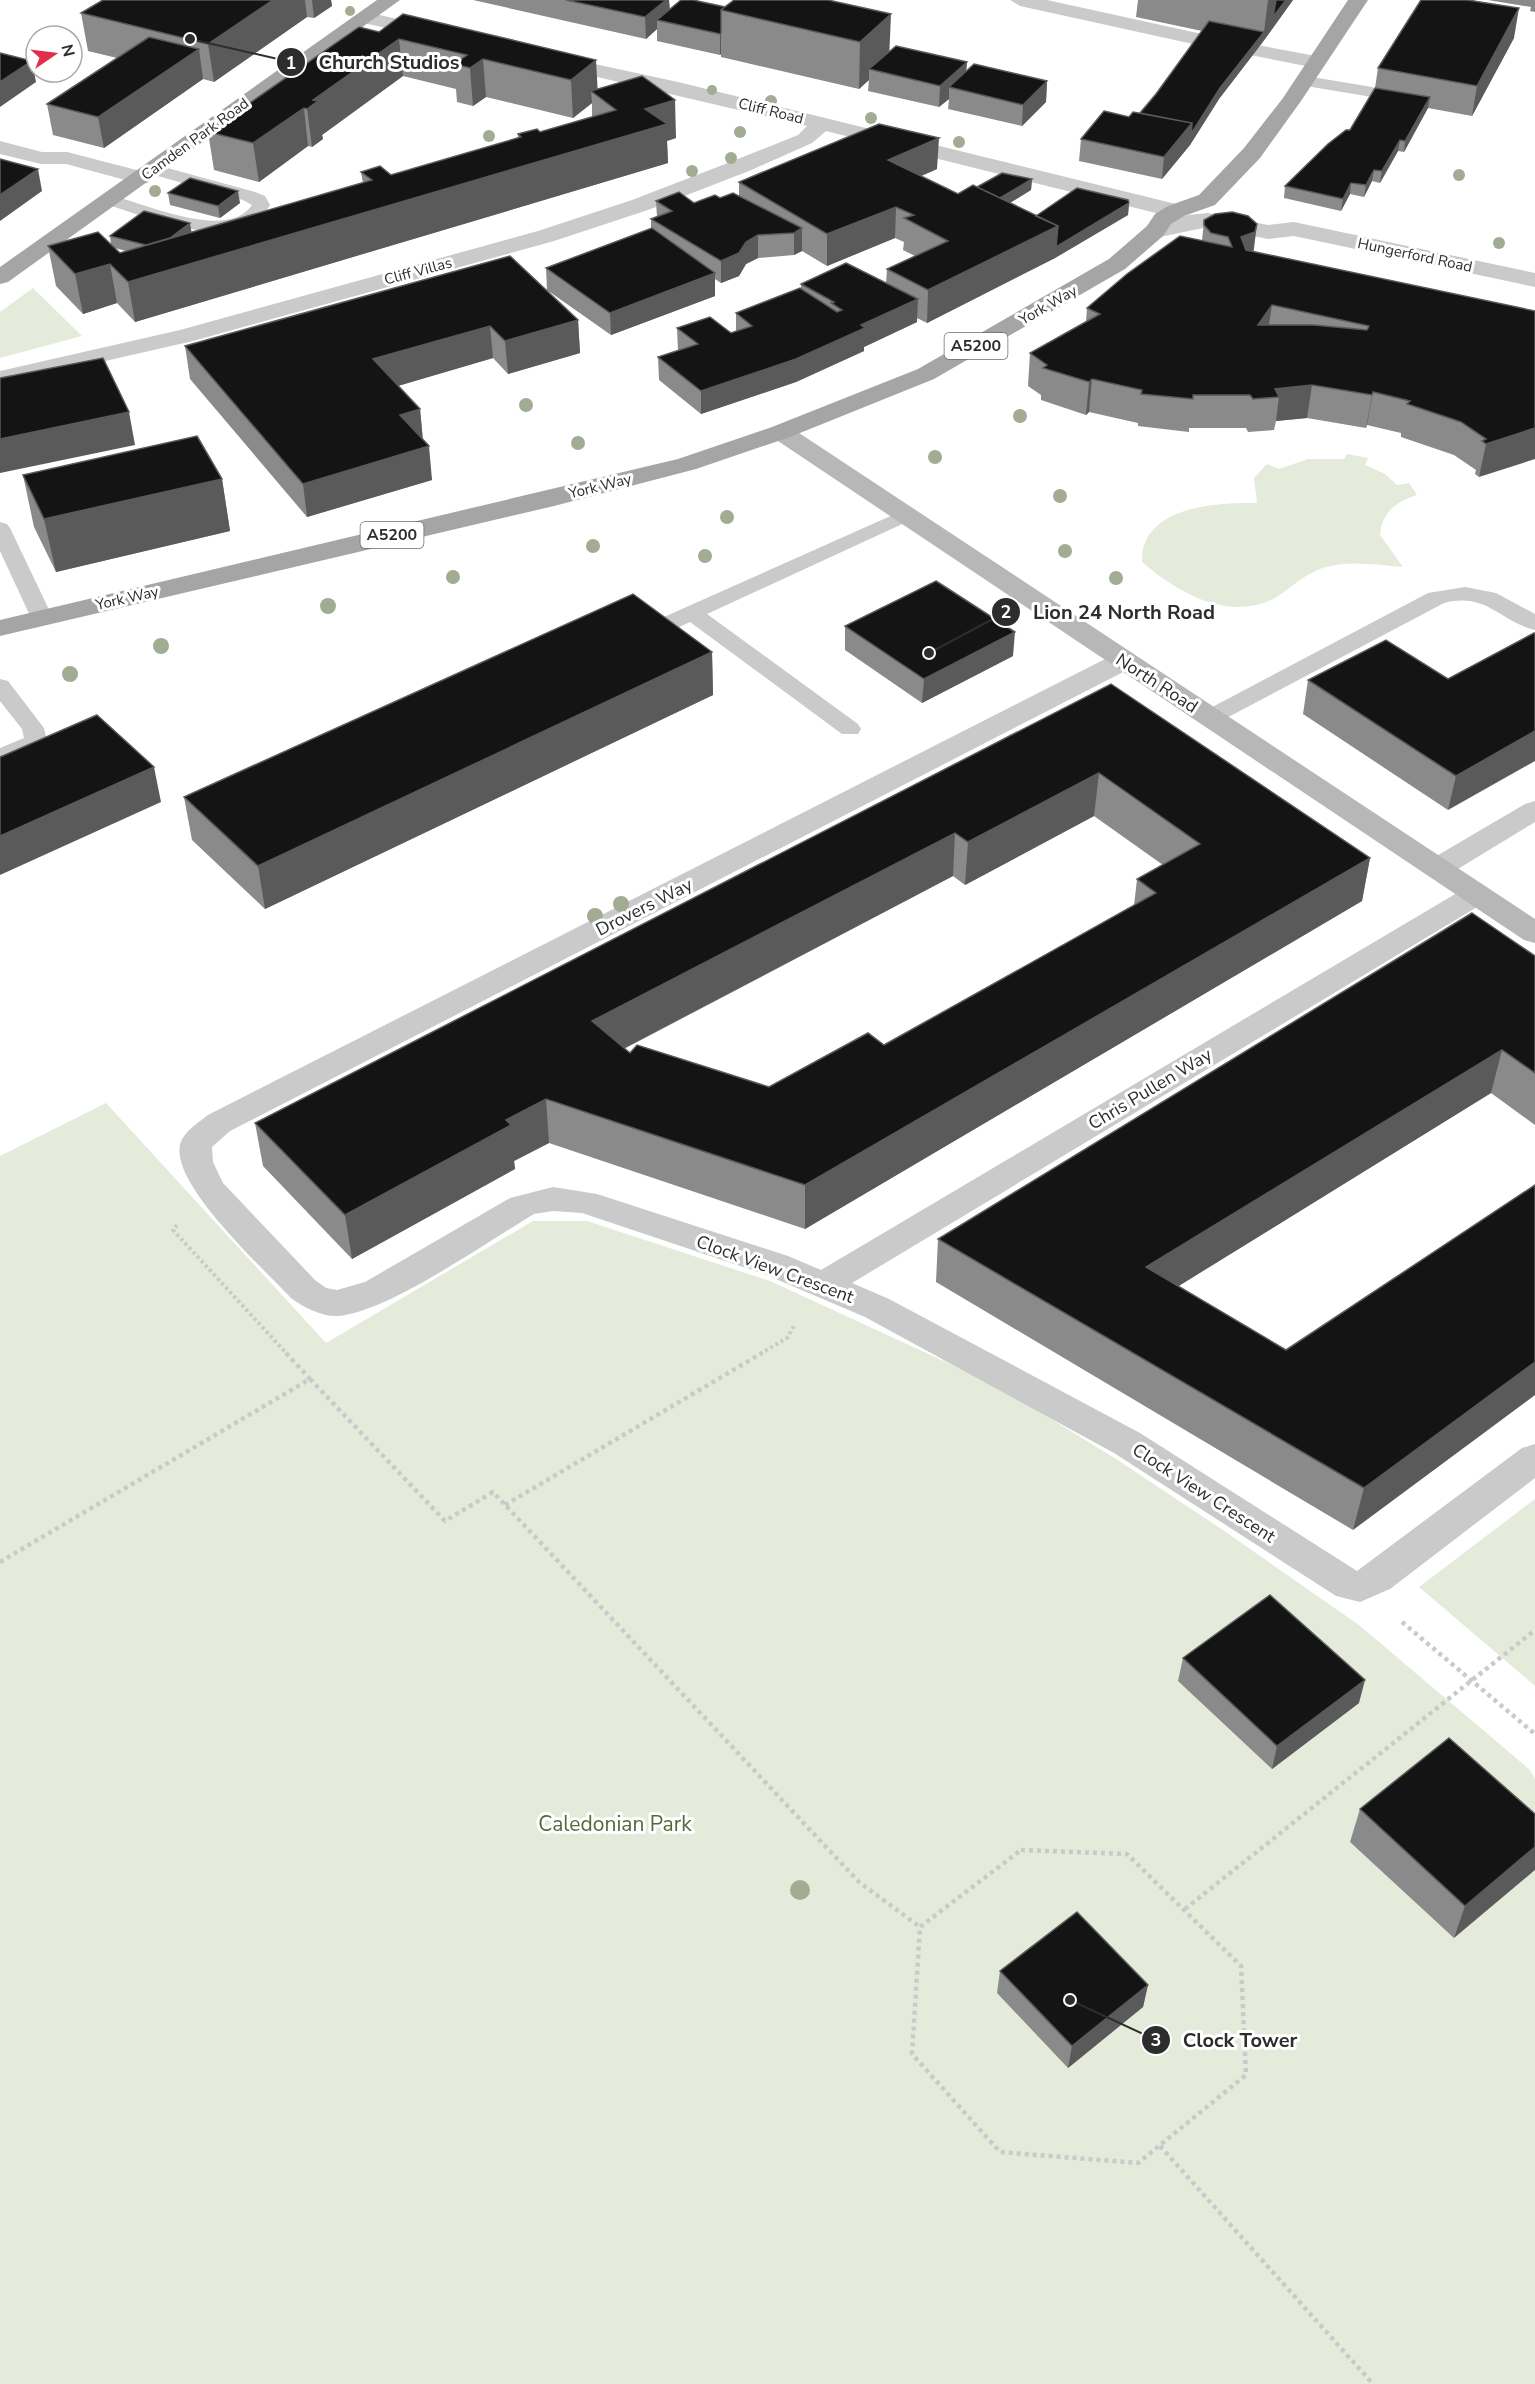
<svg xmlns="http://www.w3.org/2000/svg" width="1535" height="2384" viewBox="0 0 1535 2384" font-family="'Nunito Sans',sans-serif">
<style>
.green{fill:#e5ebda}
.lines{fill:none;stroke-linecap:round;stroke-linejoin:round}
.path-far2{stroke:#cacaca;stroke-width:2;stroke-dasharray:2 2;stroke-linecap:butt}
.path-far1{stroke:#cacaca;stroke-width:4;stroke-dasharray:3 3;stroke-linecap:butt}
.path{stroke:#cacaca;stroke-width:4.5;stroke-dasharray:4 4;stroke-linecap:butt}
.lane{fill:#cacaca;fill-rule:evenodd}
.street{fill:#cacaca;fill-rule:evenodd}
.secondary{fill:#b7b7b7;fill-rule:evenodd}
.primary{fill:#a5a5a5;fill-rule:evenodd}
.tree{fill:#a1ac93}
.wall{fill:#8a8a8a;fill-rule:evenodd}
.shaded-wall{fill:#5a5a5a}
.building{fill:#141414;stroke:#5a5a5a;stroke-width:1.5;fill-rule:evenodd}
.labels{text-anchor:middle;dominant-baseline:central;stroke-width:6;stroke-linejoin:round;paint-order:stroke}
.far-street-label{font-size:15px;fill:#2d2d2d;stroke:#fff}
.shield{fill:#fff;stroke:#6c6c6c;stroke-width:1.5}
.shield-label{font-size:16px;font-weight:bold;fill:#2d2d2d}
.street-label{font-size:18px;fill:#2d2d2d;stroke:#fff}
.near-park-label{font-size:21px;fill:#54683b;stroke:#fff}
.leader{fill:none;stroke:#2d2d2d;stroke-width:2}
.callout-dot{fill:#2d2d2d;stroke:#fff;stroke-width:2}
.mark-label{font-size:18px;text-anchor:middle;font-weight:bold;fill:#fff}
.callout-label{font-size:20px;text-anchor:middle;font-weight:bold;fill:#2d2d2d;stroke:#fff;stroke-width:6;stroke-linejoin:round;paint-order:stroke}
</style>
<rect width="100%" height="100%" fill="#fff"/>
<path class="green" d="M33,288l49,48 -82,22v-46z
M1347,454l21,4 -3,7 20,9 12,11 12,-2 8,12c-21,7 -35,17 -37,40l23,32c-25,-2 -52,-7 -77,0 -26,8 -35,23 -55,33 -46,21 -95,-9 -129,-38 -2,-55 74,-60 115,-59l-3,-25 13,-14 12,5 29,-10h36z
M106,1103l220,240 207,-122h54l183,60 226,104 120,74 104,69 139,97 171,145 5,9v605h-1535v-1228z
M1535,1499v187l-116,-99z"/>
<g class="lines">
<path class="path-far2" d="M480,33l34,7"/>
<path class="path-far1" d="M177,1225l-4,5 114,124
M760,1354l27,-16 7,-12"/>
<path class="path" d="M286,1353l24,26
M505,1505l257,-152
M0,1562l310,-183 135,142 48,-29 366,390 61,45
M1402,1622l133,112
M1021,1850l106,4 114,112 5,109 -108,88 -138,-11 -88,-98 8,-127z
M1185,1909l350,-279
M1160,2146l213,238"/>
<path class="lane" d="M1306,76l66,11 8,5 -8,5 -72,-12 -2,-4z
M153,164l102,28 10,4 5,9c-29,54 -122,11 -166,-1l-3,-4 3,-4 6,-1c34,8 117,47 142,10l-9,-5 -96,-27 -3,-4z
M904,510l7,2 3,4 -3,4 -204,94 151,110 3,5 -3,5h-16l-152,-112 -19,9h-16l-3,-5 3,-5z
M0,522l7,2 3,4 43,90 -3,5h-16l-3,-5 -31,-67z
M1465,587l31,6 39,21v16c-36,-9 -48,-38 -91,-27l-227,120h-16l-3,-5 3,-5 227,-120z
M0,679l8,2 36,47 3,13 -3,5 -44,18v-16l24,-10 -2,-9 -22,-28z"/>
<path class="street" d="M1010,0h37l155,34 7,2 3,4 -3,4 -7,2 -182,-40z
M366,12l77,17 3,4 -3,4 -7,2 -77,-17 -3,-4 3,-4z
M1257,45l59,11 7,2 3,4 -3,4 -7,2 -66,-13 -3,-4 3,-4z
M553,55l125,27 498,122 8,2 3,5 -3,5 -8,2 -350,-87 -14,12 -63,28 -101,39 -94,31 -361,100 -193,44v-14l180,-41 358,-99 94,-31 101,-39 65,-26 9,-9 -261,-61 -3,-4 3,-4z
M0,141l42,11h25l81,21 3,5 -3,5 -8,1 -74,-20h-25l-41,-10z
M1208,213l60,12 26,-3 241,51v14l-241,-51 -26,3 -60,-12 -53,11 -8,-2 -3,-5 3,-5 41,-11z
M1123,653l10,2 4,6 -4,6 -903,464 -18,16 1,15 10,21 92,97 11,8 11,2 28,-8 145,-84 43,-11 44,7 191,62 33,14 646,-383 10,-3 10,3 5,7 -5,7 -635,382 37,16 251,134 217,138 165,-123 13,-4v34l-145,111 -30,13 -24,-6 -222,-143 -249,-136 -101,-43 -182,-61 -29,-2 -19,3c-47,28 -146,98 -196,102 -16,1 -35,-9 -47,-18 -27,-29 -120,-113 -111,-153 3,-13 18,-22 28,-30l905,-460z
M1535,801v21l-87,53 -10,2 -10,-2 -5,-7 5,-7 97,-57z"/>
<path class="secondary" d="M781,425l9,2 745,492v24l-11,-3 -752,-503 -3,-5 3,-5z"/>
<path class="primary" d="M377,0h23l-392,282 -8,2v-17z
M1348,0h20l-67,101 -41,57 -45,47 -31,11 -13,8 -8,12 -38,33 -191,110 -144,58 -94,32 -142,37 -554,130v-16l678,-161 94,-32 146,-58 191,-110 38,-33 8,-12 13,-8 31,-11 45,-47 39,-50z"/>
</g>
<g class="tree">
<circle cx="350" cy="11" r="5"/>
<circle cx="712" cy="90" r="5"/>
<circle cx="771" cy="101" r="6"/>
<circle cx="871" cy="118" r="6"/>
<circle cx="740" cy="132" r="6"/>
<circle cx="489" cy="136" r="6"/>
<circle cx="959" cy="142" r="6"/>
<circle cx="731" cy="158" r="6"/>
<circle cx="692" cy="171" r="6"/>
<circle cx="1459" cy="175" r="6"/>
<circle cx="155" cy="191" r="6"/>
<circle cx="1499" cy="243" r="6"/>
<circle cx="526" cy="405" r="7"/>
<circle cx="1020" cy="416" r="7"/>
<circle cx="578" cy="443" r="7"/>
<circle cx="935" cy="457" r="7"/>
<circle cx="1060" cy="496" r="7"/>
<circle cx="727" cy="517" r="7"/>
<circle cx="593" cy="546" r="7"/>
<circle cx="1065" cy="551" r="7"/>
<circle cx="705" cy="556" r="7"/>
<circle cx="453" cy="577" r="7"/>
<circle cx="1116" cy="578" r="7"/>
<circle cx="328" cy="606" r="8"/>
<circle cx="161" cy="646" r="8"/>
<circle cx="70" cy="674" r="8"/>
<circle cx="621" cy="904" r="8"/>
<circle cx="595" cy="916" r="8"/>
<circle cx="800" cy="1890" r="10"/>
</g>
<path class="wall" d="M103,0h228l1,6 -18,12 -7,-1 -93,65 -11,-3 -99,69 -51,-13 -6,-31 70,-46 -29,-7 -7,-38z
M473,0h196l1,9 55,-2 9,-7 155,51 78,11 -1,10 81,9 -1,21 -24,24 -74,-17 1,-10 -10,8 -71,-16 1,-11 -10,9 -138,-32v-3l-1,1 -63,-14v-12l-11,10z
M1138,0h155l-31,43 -43,56 -29,46 -28,34 -83,-18 2,-22 48,-22 11,-4 16,-19 46,-63 -66,-14z
M1421,0h54l-1,1 40,37 -42,78 -44,-8 -24,44 -6,-1 -18,32 -8,-2 -8,16 -14,-3 -9,17 -57,-13 1,-12 65,-56 25,-42 3,-20z
M1488,0h47v12l-5,-1 1,-4z
M403,14l194,75 79,49 -9,3 1,22 -533,159 -18,-19 -34,11 -27,-28 -8,-40 63,-2 -1,-8 82,-4 171,-49 -2,-11 30,3 127,-37v-4l22,-2 52,-15v-14l-19,15 -87,-21 -13,9 -16,-4 -1,-13 -53,-13 -81,59 1,4 -11,8 -4,-1 -49,36 -45,-12 -6,-38 171,-100zM115,248l11,3 -6,2z
M937,169l-16,7 37,18 19,-7 55,-8 -1,11 -21,13 26,13 93,-13 -1,12 -73,43 -128,65 -10,-5v4l-53,25v4l-68,31 -95,32 -42,-34 -1,-23 20,-6 -1,-23 54,5 5,-2v-18l65,-24v-5l85,-1 1,-14 28,-13 -12,-6 1,-8 -9,-4 -68,28 -25,-15 -8,4 -36,3 -12,6 -7,12 -18,7 -6,-4v17l-104,39 -64,-45 -1,-22 105,-39v-10l6,-2 -1,-16 38,2 45,-7v-14z
M168,193l72,10 -20,15 -50,-13z
M1204,220l49,32 282,59 -56,166 -4,-3 1,-4 -22,-15 -53,-18v-4l-34,-8 -1,3 -59,-10 -31,3 -2,9 -26,2 -2,-4h-57v4l-51,-6v-3l-49,-11 -3,3 -45,-15v-5l-13,-9 2,-33 56,-31 1,-14 115,-67z
M578,320l2,33 -72,21 -15,-16 -95,28 22,23 3,31 9,40 -125,37 -117,-138 -5,-33z
M23,475l199,4 8,52 -174,41 -22,-45z
M845,626l168,30 -91,47 -77,-53z
M1535,633l-87,177 -145,-96 5,-34 140,-1z
M712,652l1,43 -448,214 -73,-69 -8,-43z
M1111,684l259,174 -8,43 -557,328 -256,-86 -35,18 1,8 -163,90 -89,-93 -8,-43zM1094,816l69,49 -26,14 -3,27 -250,139 -115,42 -139,-34 -6,-4 329,-173 12,9z
M1535,956v169l-44,-32 -313,193 108,64 249,-165 -182,345 -417,-248 2,-43z
M1183,1658l176,45 -87,66 -94,-88z
M1360,1809l175,5 -81,124 -104,-96z
M1000,1971l148,14 -5,22 -75,61 -71,-75z"/>
<path class="shaded-wall" d="M273,0h32l2,17 -93,65 -6,-38z
M312,0h19l1,6 -18,12z
M666,0h3l1,18 -13,2v9l-11,10 -1,-22z
M1268,0h25l-31,43 -43,56 -29,46 -28,34 2,-22 56,-69 44,-56z
M1519,8l-5,30 -42,78 5,-30z
M891,14l-2,47 -20,8v11l-10,9 1,-47z
M721,33v21l-1,1v-21z
M399,39l4,37 -81,59 1,4 -11,8 -5,-38 6,-9z
M199,49l4,30 -99,69 -6,-31z
M483,59l3,38 -13,9 -3,-38z
M596,60l2,36 -7,-5 1,12 -19,15 -2,-38z
M32,61l4,21 -36,25v-25z
M967,62l-2,22 -16,3v12l-10,8 1,-21z
M1047,81l-1,21 -24,24 1,-21z
M1430,97l-2,11 -24,44 1,-11z
M675,100l1,38 -9,3 1,22 -533,159 -7,-40 517,-173z
M304,108l4,38 -49,36 -6,-39z
M939,138l-2,31 -50,22 1,-31z
M1400,140l-2,11 -18,32 2,-12z
M38,169l4,22 -42,30v-26z
M1374,170l-2,11 -8,16 2,-12z
M1032,179l-1,11 -39,24 1,-12z
M1351,183l-1,11 -9,17 2,-12z
M238,191l2,12 -20,15 -2,-12z
M1129,203l-1,12 -73,43 -128,65 1,-33 130,-64z
M896,207l-1,31 -68,28v-32z
M190,223l2,12 -35,13z
M1257,224l-4,32 -2,8 -10,-27z
M802,228v23l-8,4v-22z
M758,235v23l-12,6 -7,12 -18,7v-22l25,-19z
M110,264l7,39 -34,11 -8,-40z
M715,273v23l-104,39 -1,-22z
M918,299l-1,23 -53,25v4l-68,31 -95,32v-23l160,-66z
M1272,305l-5,32 -9,-12z
M578,320l2,33 -72,21 -3,-33z
M490,326l3,32 -116,34 -4,-33z
M1092,379l-3,33 -3,3 3,-33z
M1312,385l-5,33 -31,3 3,-24 -4,-8z
M1373,392l-6,33 -1,3 6,-33z
M420,409l3,33 -23,-27z
M129,412l6,33 -135,28v-34z
M1535,428v31l-56,18 7,-33z
M429,446l3,34 -125,37 -4,-33z
M222,479l8,52 -174,41 -12,-53z
M1015,632l-2,24 -91,47 2,-24z
M712,652l1,43 -448,214 -7,-43z
M1535,731v30l-87,49 8,-34z
M154,767l7,35 -161,73v-39z
M1099,773l-5,43 -129,69 3,-43z
M955,833l-2,43 -359,188 -2,-43z
M1370,858l-8,43 -557,328v-44z
M1502,1050l-11,43 -351,217 6,-43z
M546,1099l3,44 -35,18 1,8 -163,90 -7,-44 161,-95z
M1535,1362v33l-182,135 11,-42z
M1365,1680l-6,23 -87,66 5,-23z
M1535,1847v23l-81,68 11,-32z
M1148,1985l-5,22 -75,61 4,-22z"/>
<path class="building" d="M103,0h170l-65,44 -127,-31z
M566,0h100l-21,17z
M681,0h12l32,7 -4,3v23l-1,1 -63,-14z
M734,0h94l63,14 -31,28 -139,-32z
M1276,0h10l-13,17z
M1421,0h46l52,8 -42,78 -99,-18z
M403,14l193,46 -25,20 -88,-21 -13,9 -16,-4 13,-9 -68,-16 -86,61 5,1 -11,8 -3,-1 -51,35 -45,-11 151,-105 20,5z
M1209,21l55,11 -44,56 -29,46 1,-11 -52,-10 16,-19z
M149,37l50,12 -101,68 -51,-13z
M896,46l71,16 -27,24 -71,-17z
M0,53l32,8 -32,21z
M974,64l73,17 -24,24 -74,-18z
M642,76l33,24 -30,9 22,15 -539,158 -18,-18 -35,10 -27,-28 50,-14 22,21 252,-73 -11,-8 19,-6 11,9 130,-38 -3,-3 19,-5 3,3 76,-22 -25,-19z
M1375,88l55,9 -25,44 -5,-1 -18,31 -8,-1 -8,15 -15,-2 -8,16 -58,-13 43,-42 18,-14h4z
M1104,111l25,6 4,-5 59,11 -28,34 -83,-18z
M879,124l60,14 -51,22 70,34 15,-9 85,41 -130,64 -41,-21 61,-28 -44,-23 10,-3 -18,-8 -69,27 -88,-52z
M0,159l38,10 -38,26z
M1002,173l30,6 -32,19 -23,-11z
M190,178l48,13 -20,15 -50,-13z
M1077,188l51,12 1,3 -73,44 2,-21 -22,-10z
M679,192l15,11 21,-8 5,3 13,-5 69,35 -8,5 -36,2 -12,7 -7,11 -18,8 -70,-42 21,-8 -16,-10z
M144,211l46,12 -20,15 -24,7 -36,-9z
M1232,212l16,4 9,8 -2,8 -14,5 5,13 289,61v117l-49,16 -4,-3 4,-2 -25,-17 -54,-18 3,-3 -37,-9 -1,3 -60,-10 -37,4 4,8 -26,2 -3,-4h-57v4l-52,-5 1,-4 -50,-11 -3,3 -46,-14 4,-3 -17,-12 70,-39 -13,-6 40,-34 53,-38 52,11 -4,-10 -17,-4 -7,-8v-5l11,-6zM1272,305l97,21 -2,4 -53,-5h-56z
M652,228l63,45 -105,40 -64,-45z
M510,256l68,64 -73,21 -15,-15 -117,33 47,50 -20,6 29,31 -126,38 -118,-138z
M846,263l72,36 -57,26 4,3 -69,31 -95,32 -43,-34 40,-13 -21,-16 33,-11 21,16 21,-7 -16,-13 64,-25 37,24 5,-2 -11,-7 3,-1 -33,-18z
M103,358l26,54 -129,27v-61z
M197,436l25,43 -178,40 -21,-44z
M936,581l79,51 -91,47 -79,-53z
M633,594l79,58 -454,214 -74,-69z
M1534,633h1v98l-79,45 -148,-96 78,-40 62,39z
M1111,684l259,174 -565,327 -259,-86 -40,21 5,5 -166,90 -90,-92zM1099,773l101,71 -63,35 19,14 -272,152 -16,-12 -99,54 -132,-42 -7,8 -38,-32 363,-188 13,9z
M97,715l57,52 -154,69v-79z
M1472,913l63,43v117l-33,-23 -356,217 140,83 249,-165v177l-171,126 -426,-249z
M1270,1595l95,85 -88,66 -94,-88z
M1449,1738l86,76v33l-70,59 -105,-97z
M1077,1912l71,73 -76,61 -72,-75z"/>
<g class="labels">
<g class="far-street-label">
<text transform="translate(771 111) rotate(14)">Cliff Road</text>
<text transform="translate(195 139) rotate(-36)">Camden Park Road</text>
<text transform="translate(1415 255) rotate(12)">Hungerford Road</text>
<text transform="translate(418 271) rotate(-15)">Cliff Villas</text>
<text transform="translate(1048 305) rotate(-30)">York Way</text>
<text transform="translate(600 486) rotate(-14)">York Way</text>
<text transform="translate(127 598) rotate(-13)">York Way</text>
</g>
<g class="shield">
<rect x="944.5" y="333" width="63" height="26" rx="4.5"/>
<rect x="360.5" y="522" width="63" height="26" rx="4.5"/>
</g>
<g class="shield-label">
<text x="976" y="346">A5200</text>
<text x="392" y="535">A5200</text>
</g>
<g class="street-label">
<text transform="translate(1157 683) rotate(33)">North Road</text>
<text transform="translate(644 907) rotate(-27)">Drovers Way</text>
<text transform="translate(1150 1089) rotate(-31)">Chris Pullen Way</text>
<text transform="translate(775 1269) rotate(20)">Clock View Crescent</text>
<text transform="translate(1204 1493) rotate(33)">Clock View Crescent</text>
</g>
<g class="near-park-label">
<text x="615" y="1824">Caledonian Park</text>
</g>
</g>
<path class="leader" d="M190 39L291 62M929 653L1006 612M1070 2000L1156 2040"/>
<g class="callout-dot">
<circle cx="190" cy="39" r="6"/>
<circle cx="929" cy="653" r="6"/>
<circle cx="1070" cy="2000" r="6"/>
<circle cx="291" cy="62" r="15"/>
<circle cx="1006" cy="612" r="15"/>
<circle cx="1156" cy="2040" r="15"/>
</g>
<g class="mark-label">
<text x="291" y="69">1</text>
<text x="1006" y="618">2</text>
<text x="1156" y="2046">3</text>
</g>
<g class="callout-label">
<text x="389" y="69">Church Studios</text>
<text x="1124" y="619">Lion 24 North Road</text>
<text x="1240" y="2047">Clock Tower</text>
</g>
<g transform="translate(54 54) rotate(76)"><circle r="28" fill="#ffffff" stroke="#ababab" stroke-width="1.5"/>
<path d="M0-4.5L10 22L0 15L-10 22Z" fill="#e42f4c"/>
<text y="-9" font-size="16" font-weight="bold" text-anchor="middle" fill="#2d2d2d">N</text>
</g>
</svg>
